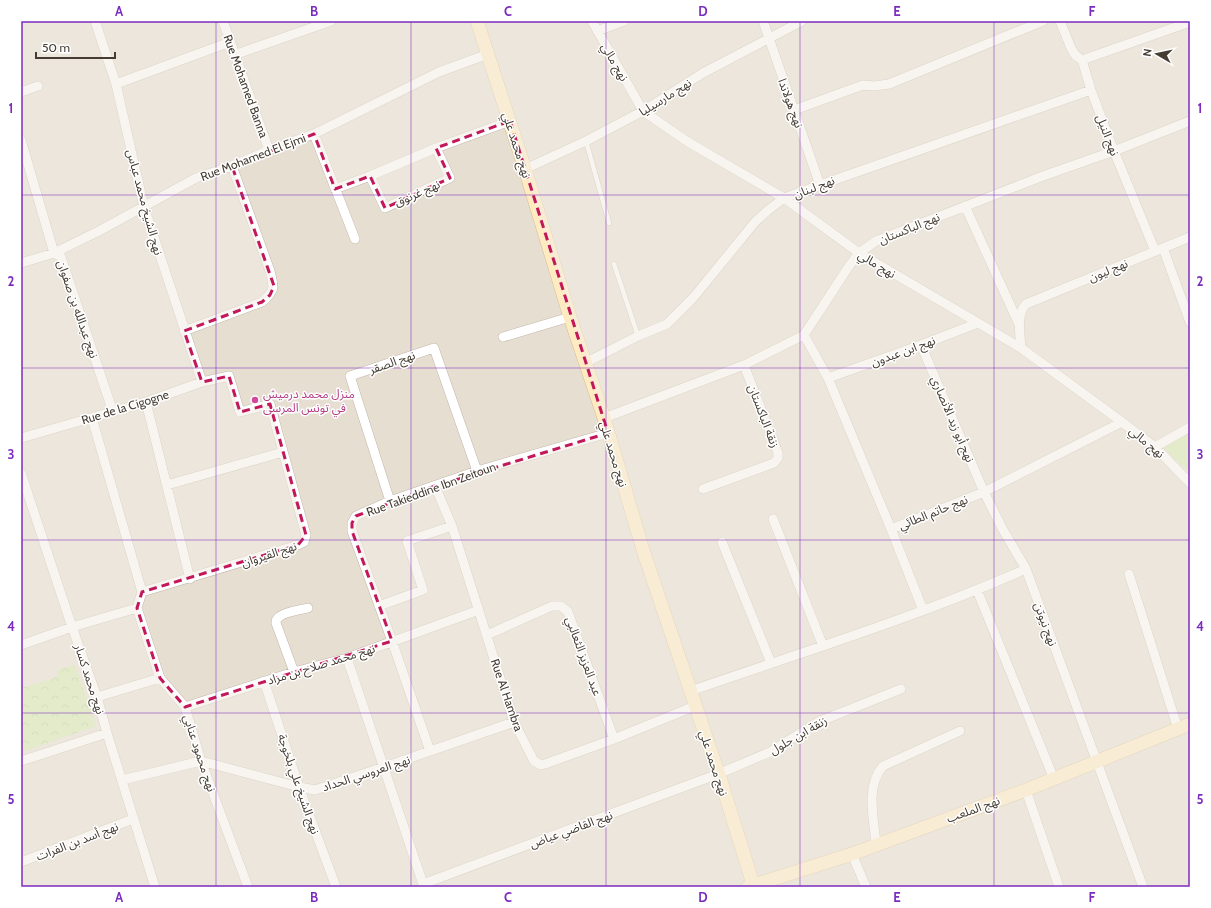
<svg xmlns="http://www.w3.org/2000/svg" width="1211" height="908" viewBox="0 0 1211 908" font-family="Cabin,'Noto Sans Arabic',sans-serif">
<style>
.residential{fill:#e7ded2}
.green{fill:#d2e9ab}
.forest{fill:url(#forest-crowns)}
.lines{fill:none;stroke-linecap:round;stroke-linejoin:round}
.lane-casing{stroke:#c1b7a9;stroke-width:5.5}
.street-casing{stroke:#c1b7a9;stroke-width:10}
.secondary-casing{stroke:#d5bd92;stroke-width:14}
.lane{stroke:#fff;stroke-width:4.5}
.street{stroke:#fff;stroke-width:9}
.secondary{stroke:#ffebc2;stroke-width:13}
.marked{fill:none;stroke:#c2185b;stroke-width:3;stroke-dasharray:8 5;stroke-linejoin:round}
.grid{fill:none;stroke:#7b2cbf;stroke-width:1;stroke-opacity:0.55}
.hotel-dot{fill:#d1479c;stroke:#fff;stroke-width:1.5}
.labels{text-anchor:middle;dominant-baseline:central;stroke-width:3;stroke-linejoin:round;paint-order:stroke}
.street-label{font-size:12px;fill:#453d34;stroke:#fff}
.hotel-label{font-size:12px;fill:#b23c85;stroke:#fff;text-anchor:start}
.neatline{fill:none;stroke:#7b2cbf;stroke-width:1.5}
.grid-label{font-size:13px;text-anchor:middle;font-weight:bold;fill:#7b2cbf}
</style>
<defs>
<pattern id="forest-crowns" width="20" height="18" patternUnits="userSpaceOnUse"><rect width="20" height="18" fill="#d2e9ab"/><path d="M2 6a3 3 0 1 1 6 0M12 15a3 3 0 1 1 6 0" fill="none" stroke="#b6c994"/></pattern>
</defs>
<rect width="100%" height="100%" fill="#f3ede4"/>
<path class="residential" d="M21,21h1169v866h-1169z"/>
<path class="green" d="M1190,432v41l-27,-26z"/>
<path class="forest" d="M75,665l21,61 -74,26 -1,-3v-61l36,-11v-7z"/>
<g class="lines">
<defs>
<path id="lane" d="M586,141l23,82
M614,264l24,72"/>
<path id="street" d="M95,21l21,63 28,123 58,175
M223,21l46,129
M592,21l51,90 45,31 96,56 75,55 162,95 101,74 33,25 35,36
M763,21l57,164
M1060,21l11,27 4,7 7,5 9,30 23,61 41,100
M597,31l27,-10
M234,55l97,-34
M1082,60l108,-38
M116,84l114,-42
M21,92l17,-6
M794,110l69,-25 12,1 14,-2 154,-63
M314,134l41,105
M21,140l33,113 7,4 52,155
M525,169l61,-28 57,-30 60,-38 99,-52
M370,176l15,32 65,-30 -14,-30
M335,189l35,-13 66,-28 74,-27
M965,206l47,103 7,15
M1163,248l27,74
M21,263l33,-10 45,-22 97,-53 36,-12 37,-16 45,-16 125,-62 49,-18
M184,331l78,-29c14,-12 12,-15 8,-31l-38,-105
M804,335l24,43 63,151 93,-37 138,-70
M503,337l67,-20
M921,345l63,147 18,36 24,41 117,318
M1021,348c-1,-14 -5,-33 5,-44l164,-67
M585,363l53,-27 29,-12 26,-26 62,-76 12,-11 17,-13 36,-13 271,-95
M828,378l93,-33 57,-22
M146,402l44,177
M92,418l50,174 -5,16 23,70 25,29 16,54 47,126
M604,418l140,-53 60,-30 45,-69 10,-13 17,-12 167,-65 71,-25 76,-30
M21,438l125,-36 56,-20 27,-6 11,36 30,-8 36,131 -2,7 -6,3 -156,47
M1155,447l35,-20
M21,473l51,154 25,70 10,36 48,154
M167,485l116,-33
M435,486l17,40 62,196 20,39 7,4 4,-1 69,-25 81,-33
M703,489l71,-26 4,-5v-5l-34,-88
M390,501l-40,-125 84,-28 43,123
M773,519l50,127
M891,529l32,81
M722,542l49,121
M1129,574l49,155
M977,590l77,189
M379,606l44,-16 -16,-49 45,-15
M487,635l65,-29h9l7,6 46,127
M21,645l51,-18 65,-19
M347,658l77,229
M294,672l-18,-49c0,-3 0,-3 3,-6 5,-5 21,-7 29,-9
M264,681l35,106 37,100
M690,691c113,-39 227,-74 336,-122
M97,697l63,-19
M185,707l109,-35 53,-14 132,-48
M430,751l-38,-110 -40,-110v-8l4,-7 34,-15 87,-30 131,-38
M21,761l86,-28
M122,780l79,-19 98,26 16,3 69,-23 130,-45
M1026,790l33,97
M876,844c-2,-26 -11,-57 7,-78l77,-35
M852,854l14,33
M21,862l112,-43
M423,884l295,-110 52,-22 48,-30 83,-33"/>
<path id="secondary" d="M477,21l48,148 45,148 34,101 39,132 77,228 34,109
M748,887l104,-33 174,-64 164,-66"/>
</defs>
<use href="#lane" class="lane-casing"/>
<use href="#street" class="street-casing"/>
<use href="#secondary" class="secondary-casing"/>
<use href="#lane" class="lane"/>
<use href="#street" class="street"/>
<use href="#secondary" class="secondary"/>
</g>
<path d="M0 0H1211V908H0ZM510,121l98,312 -173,53 -79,30 -4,7v8l40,110 -207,66 -25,-29 -23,-70 5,-16 156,-47 8,-10 -36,-131 -30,8 -11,-36 -27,6 -18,-51 78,-29 8,-7 4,-9 -42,-120 82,-32 21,55 35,-13 15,32 65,-30 -14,-30z" fill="#f3ede4" fill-opacity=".55" fill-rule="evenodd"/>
<path class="marked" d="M510,121l98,312 -173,53 -79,30 -4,7v8l40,110 -207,66 -25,-29 -23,-70 5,-16 156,-47 8,-10 -36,-131 -30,8 -11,-36 -27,6 -18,-51 78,-29 8,-7 4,-9 -42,-120 82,-32 21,55 35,-13 15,32 65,-30 -14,-30z"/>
<path class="grid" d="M216,21v866M411,21v866M606,21v866M800,21v866M994,21v866M21,195h1169M21,368h1169M21,540h1169M21,713h1169"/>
<circle class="hotel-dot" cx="255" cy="400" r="4"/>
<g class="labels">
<g class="street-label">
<text transform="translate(615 62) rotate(60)">نهج مالي</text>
<text transform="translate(246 86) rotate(70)">Rue Mohamed Banna</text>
<text transform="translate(665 97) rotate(-32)">نهج مارسيليا</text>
<text transform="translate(791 103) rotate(70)">نهج هولاندا</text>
<text transform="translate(1108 135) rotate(69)">نهج النيل</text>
<text transform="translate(517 145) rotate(72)">نهج محمد علي</text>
<text transform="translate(253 157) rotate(-21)">Rue Mohamed El Ejmi</text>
<text transform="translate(814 187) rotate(-21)">نهج لبنان</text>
<text transform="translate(417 193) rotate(-24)">نهج غرنوق</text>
<text transform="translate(145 202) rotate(75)">نهج الشيخ محمد عباس</text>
<text transform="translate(909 228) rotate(-22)">نهج الباكستان</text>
<text transform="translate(877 264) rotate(31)">نهج مالي</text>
<text transform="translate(1108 270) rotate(-22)">نهج ليون</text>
<text transform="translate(78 309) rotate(71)">نهج عبدالله بن صفوان</text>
<text transform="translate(903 351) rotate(-20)">نهج ابن عبدون</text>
<text transform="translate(392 362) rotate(-19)">نهج الصقر</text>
<text transform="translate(125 407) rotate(-17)">Rue de la Cigogne</text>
<text transform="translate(764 416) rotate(69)">زنقة الباكستان</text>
<text transform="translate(953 419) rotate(67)">نهج أبو زيد الأنصاري</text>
<text transform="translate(1147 442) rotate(40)">نهج مالي</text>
<text transform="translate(614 454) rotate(73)">نهج محمد علي</text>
<text transform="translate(431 489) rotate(-20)">Rue Takieddine Ibn Zeitoun</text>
<text transform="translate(933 512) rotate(-22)">نهج حاتم الطائي</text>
<text transform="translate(269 554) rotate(-18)">نهج القيروان</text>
<text transform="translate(1046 624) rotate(70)">نهج نيوتن</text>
<text transform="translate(584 656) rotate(70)">عبد العزيز الثعالبي</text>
<text transform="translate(321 664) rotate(-17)">نهج محمد صلاح بن مراد</text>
<text transform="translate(90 679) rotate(72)">نهج محمد كسار</text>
<text transform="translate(507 695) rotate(71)">Rue Al Hambra</text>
<text transform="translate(798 735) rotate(-30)">زنقة ابن جلول</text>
<text transform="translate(200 753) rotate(72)">نهج محمود عنابي</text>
<text transform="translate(714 763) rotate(72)">نهج محمد علي</text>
<text transform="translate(366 773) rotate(-18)">نهج العروسي الحداد</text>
<text transform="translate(299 784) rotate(71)">نهج الشيخ علي بلخوجة</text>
<text transform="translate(973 809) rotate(-20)">نهج الملعب</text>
<text transform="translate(571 829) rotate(-20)">نهج القاضي عياض</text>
<text transform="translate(77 841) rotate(-21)">نهج أسد بن الفرات</text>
</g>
<g class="hotel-label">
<text x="263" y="393">منزل محمد درميش<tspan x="263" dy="14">في تونس المرسى</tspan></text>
</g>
</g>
<rect width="1211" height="908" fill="none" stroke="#ffffff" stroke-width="44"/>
<g transform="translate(1157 54) rotate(279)" stroke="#ffffff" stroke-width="3" paint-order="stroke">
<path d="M0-3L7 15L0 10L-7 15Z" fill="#453d34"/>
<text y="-6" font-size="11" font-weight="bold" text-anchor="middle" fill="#453d34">N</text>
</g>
<path d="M36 52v6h79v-6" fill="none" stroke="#453d34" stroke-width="2"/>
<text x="42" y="52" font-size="12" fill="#453d34" stroke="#ffffff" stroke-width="3" paint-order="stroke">50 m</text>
<rect x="22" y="22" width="1167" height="864" class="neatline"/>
<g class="grid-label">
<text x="119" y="16">A</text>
<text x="314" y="16">B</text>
<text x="508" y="16">C</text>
<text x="703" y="16">D</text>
<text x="897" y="16">E</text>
<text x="1092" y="16">F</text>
<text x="11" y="113">1</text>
<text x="1200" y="113">1</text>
<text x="11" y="286">2</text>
<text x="1200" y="286">2</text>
<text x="11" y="459">3</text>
<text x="1200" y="459">3</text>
<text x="11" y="631">4</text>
<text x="1200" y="631">4</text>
<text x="11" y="804">5</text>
<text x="1200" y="804">5</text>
<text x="119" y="902">A</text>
<text x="314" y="902">B</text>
<text x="508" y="902">C</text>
<text x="703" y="902">D</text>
<text x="897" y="902">E</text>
<text x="1092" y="902">F</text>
</g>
</svg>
